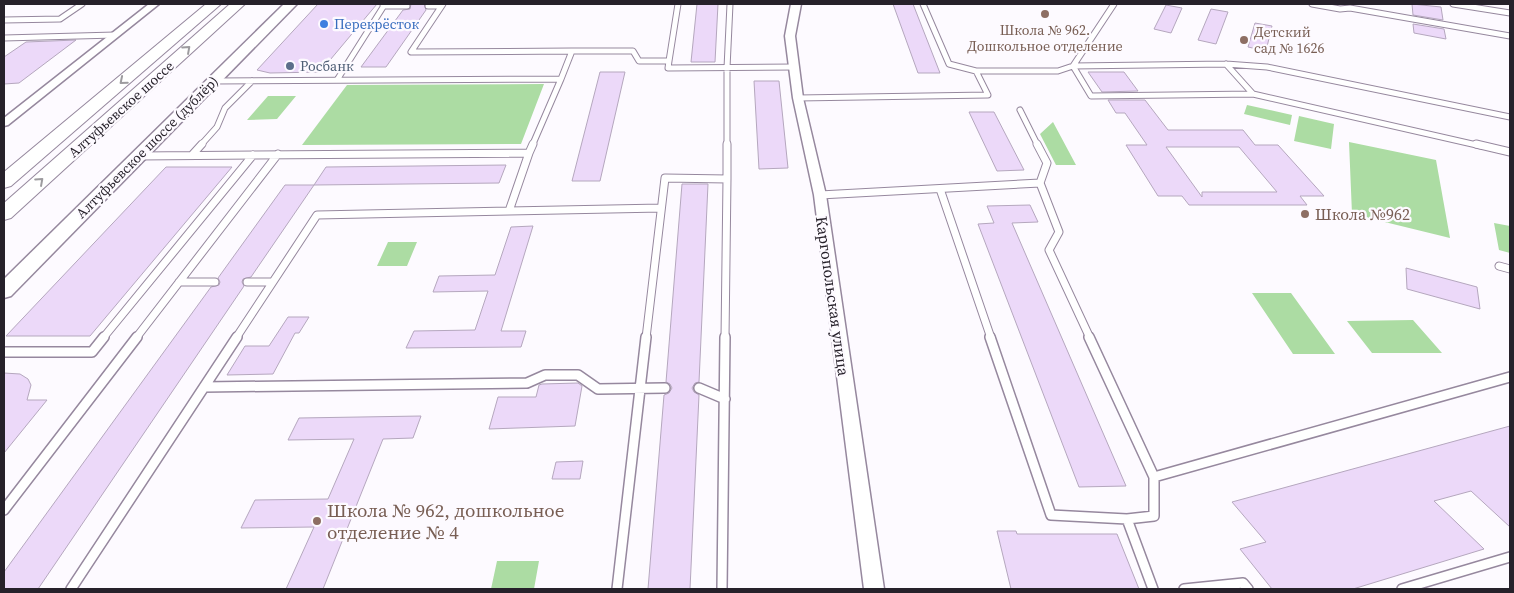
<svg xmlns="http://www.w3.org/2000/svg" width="1514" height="593" viewBox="0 0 1514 593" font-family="'Source Serif 4',serif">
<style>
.green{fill:#acdca3}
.building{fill:#ecd9f9;stroke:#b5a7be;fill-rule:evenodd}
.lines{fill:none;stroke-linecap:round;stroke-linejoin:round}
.lane-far2-casing{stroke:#96889e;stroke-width:7}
.lane-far1-casing{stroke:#96889e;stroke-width:9}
.lane-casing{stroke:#96889e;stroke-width:12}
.street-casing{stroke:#96889e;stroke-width:3}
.secondary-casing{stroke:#96889e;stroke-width:3}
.primary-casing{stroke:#96889e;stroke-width:2}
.lane-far2{stroke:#fff;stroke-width:5}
.lane-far1{stroke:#fff;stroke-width:7}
.lane{stroke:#fff;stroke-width:9}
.street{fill:#fff;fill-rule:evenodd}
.secondary{fill:#fff;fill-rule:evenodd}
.primary{fill:#fff;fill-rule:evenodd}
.oneway{stroke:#9d9b9f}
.education-dot{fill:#8d6e63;stroke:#fdfaff;stroke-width:2}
.shop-dot{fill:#3f7fe0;stroke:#fdfaff;stroke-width:2}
.service-dot{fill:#5c6f8a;stroke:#fdfaff;stroke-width:2}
.labels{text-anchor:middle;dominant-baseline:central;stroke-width:4.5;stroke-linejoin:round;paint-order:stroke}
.far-shop-label{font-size:14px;fill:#366cbe;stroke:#fdfaff;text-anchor:start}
.far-education-label{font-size:14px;fill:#785e54;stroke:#fdfaff}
.far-service-label{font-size:14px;fill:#4e5e75;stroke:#fdfaff;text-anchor:start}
.far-street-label{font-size:14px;fill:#26212a;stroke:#fdfaff}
.education-label{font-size:16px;fill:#785e54;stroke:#fdfaff;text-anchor:start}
.street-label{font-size:16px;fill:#26212a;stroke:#fdfaff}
.near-education-label{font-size:19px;fill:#785e54;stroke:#fdfaff;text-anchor:start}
</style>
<rect width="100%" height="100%" fill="#fdfaff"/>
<path class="green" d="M544,84l-23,60 -219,1 45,-60z
M268,96h28l-19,23 -30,1z
M1247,105l45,10 -2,10 -46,-11z
M1299,116l35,8 -3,25 -37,-8z
M1053,122l23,43h-20l-16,-31z
M1349,142l87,18 14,78 -98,-24z
M1494,223l16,3v27l-11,-3z
M388,242h29l-10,24h-30z
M1252,293h39l44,61h-42z
M1413,320l29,33h-70l-25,-32z
M497,561h42l-5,28h-43z"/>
<path class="building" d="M318,4h59l-57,68 -50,1 -13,-3z
M411,4h13l2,6 -40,57h-25l42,-57 7,-1z
M697,4h21l-3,58h-24z
M893,4h20l27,69h-22z
M1412,4l29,3 2,13 -30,-5z
M1166,5l16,3 -11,25 -17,-4z
M1211,9l17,3 -12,32 -18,-4z
M1255,23l17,3 -6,25 -18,-4z
M1413,24l31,5 2,10 -32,-6z
M76,40l-57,43 -15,1v-27l22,-15z
M600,72h25l-25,109h-28z
M1088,72h36l14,19 -36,1z
M754,81h25l9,87 -29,1z
M1108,100h37l23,30h75l12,15h23l46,51h-24l7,9h-118l-7,-9h-24l-32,-51h21l-22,-32h-9zM1166,147h73l38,45h-75v5z
M969,112h25l30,58 -27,1z
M506,165l-7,18 -185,2 12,-18z
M166,167h66l-142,169h-84z
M682,184h26l-9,198 -4,1 -3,5 2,4 5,3 -9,194h-42l16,-194 5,-2 3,-5 -2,-4 -4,-2z
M285,185h29l-63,92 -8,2 -1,3 2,4 -206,303h-34v-17l207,-285 8,-2 1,-3 -2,-4z
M1030,205l8,17 -26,1 114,263 -47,1 -101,-263 16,-1 -7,-17z
M533,226l-32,105h25l-5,16 -115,1 8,-17 61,-1 13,-39 -55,1 6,-16 56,-1 16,-48z
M1406,268l71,19 3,22 -73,-20z
M288,317h21l-10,16h-4l-22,41 -46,1 18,-29h24z
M4,373l16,1 8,5 3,6 -4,15h20l-43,53z
M578,383l4,3 -7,40 -86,3 9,-32h38l3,-12 3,-1z
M421,416l-8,22 -30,1 -60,150h-37l28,-62 -73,1 14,-28 73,-1 26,-60 -66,1 11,-22z
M1510,426v101l-39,-36 -37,10 50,48 -131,40h-81l-32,-40 26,-7 -34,-40z
M583,461l-3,18h-28l4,-17z
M997,531h19l1,3h100l22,55h-128z"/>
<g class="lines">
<defs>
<path id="lane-far2" d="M443,4l-32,48 161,-1
M923,4l26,60 27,7
M1114,4l-41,62 18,30 162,-2 228,52
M1312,4l28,5 10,-1 160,28
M1453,4l57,9
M383,6h24
M428,6h13
M4,20l56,-1 22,-15
M4,38l111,-3
M669,61l9,-57
M1226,64l27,30
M561,79l11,-28h61l6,10h30l-1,7 127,-1
M337,80l48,-76
M214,81l347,-2 -29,67
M798,98l190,-3 -12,-24h82l15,-5 153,-2 41,3 243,50
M1020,110l18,36
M200,146l17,-19 8,-19 27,-27
M727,146v-78l3,-64"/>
<path id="lane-far1" d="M1476,144l34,8
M529,153l4,-9
M192,155l10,-11
M139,156l390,-3 -20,58 -192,4 -81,123
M1040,183l19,49 -10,18 41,88
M940,189l51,149
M820,195l220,-12 7,-20 -10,-19
M509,211l152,-3
M1499,266l11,3
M179,282h36
M247,282h25
M103,338l150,-183
M136,338l142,-184
M646,338l19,-160 62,1v-35
M725,338l2,-159"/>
<path id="lane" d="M990,337l61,178 76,4 26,70
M1089,337l65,140
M4,352h88l12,-15
M204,387l323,-4 18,-8h33l20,14 67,-1
M699,388l26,11
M4,510l133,-173
M1127,519l27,-3v-39l356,-100
M71,589l166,-252
M617,589l29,-252
M722,589l3,-252
M1184,589l59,-6 5,6
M1402,589l108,-32"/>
<path id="street" d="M149,4h10l-151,121 -4,1v-8z
M791,4h10l-6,32 8,62 23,97 58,394h-20l-50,-394 -21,-97 -8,-62z"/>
<path id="secondary" d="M284,4h13l-286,292 -7,2v-19z"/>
<path id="primary" d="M206,4h15l-210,182 -7,2v-16z
M230,4h15l-234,214 -7,2v-17z"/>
</defs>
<use href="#lane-far2" class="lane-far2-casing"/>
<use href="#lane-far1" class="lane-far1-casing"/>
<use href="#lane" class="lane-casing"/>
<use href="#street" class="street-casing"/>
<use href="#secondary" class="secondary-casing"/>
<use href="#primary" class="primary-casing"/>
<use href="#lane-far2" class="lane-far2"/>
<use href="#lane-far1" class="lane-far1"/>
<use href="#lane" class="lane"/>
<use href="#street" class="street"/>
<use href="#secondary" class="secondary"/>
<use href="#primary" class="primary"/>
</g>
<defs><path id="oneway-chevron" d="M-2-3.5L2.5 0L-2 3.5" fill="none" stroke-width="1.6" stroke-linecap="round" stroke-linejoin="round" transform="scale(1.25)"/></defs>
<g class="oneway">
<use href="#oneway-chevron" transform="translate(187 49) rotate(-42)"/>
<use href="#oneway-chevron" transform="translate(123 81) rotate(140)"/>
<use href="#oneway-chevron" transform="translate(40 181) rotate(-42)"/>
</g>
<g class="education-dot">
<circle cx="1045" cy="14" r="5"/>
<circle cx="1244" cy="40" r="5"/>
<circle cx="1305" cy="214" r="5"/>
<circle cx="317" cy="521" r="5"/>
</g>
<circle class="shop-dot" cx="324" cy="24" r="5"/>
<circle class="service-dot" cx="290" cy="66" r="5"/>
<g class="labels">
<g class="far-shop-label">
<text x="334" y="24">Перекрёсток</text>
</g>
<g class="far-education-label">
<text x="1045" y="30">Школа № 962.<tspan x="1045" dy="16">Дошкольное отделение</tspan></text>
<text x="1254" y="32" text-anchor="start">Детский<tspan x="1254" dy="16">сад № 1626</tspan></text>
</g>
<g class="far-service-label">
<text x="300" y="66">Росбанк</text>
</g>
<g class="far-street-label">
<text transform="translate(121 109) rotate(-42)">Алтуфьевское шоссе</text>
<text transform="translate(147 147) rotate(-45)">Алтуфьевское шоссе (дублёр)</text>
</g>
<g class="education-label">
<text x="1315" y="214">Школа №962</text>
</g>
<g class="street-label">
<text transform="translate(833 296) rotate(82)">Каргопольская улица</text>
</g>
<g class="near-education-label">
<text x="327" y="510">Школа № 962, дошкольное<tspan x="327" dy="22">отделение № 4</tspan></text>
</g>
</g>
<rect width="1514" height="593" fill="none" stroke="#26212a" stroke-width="10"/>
</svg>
